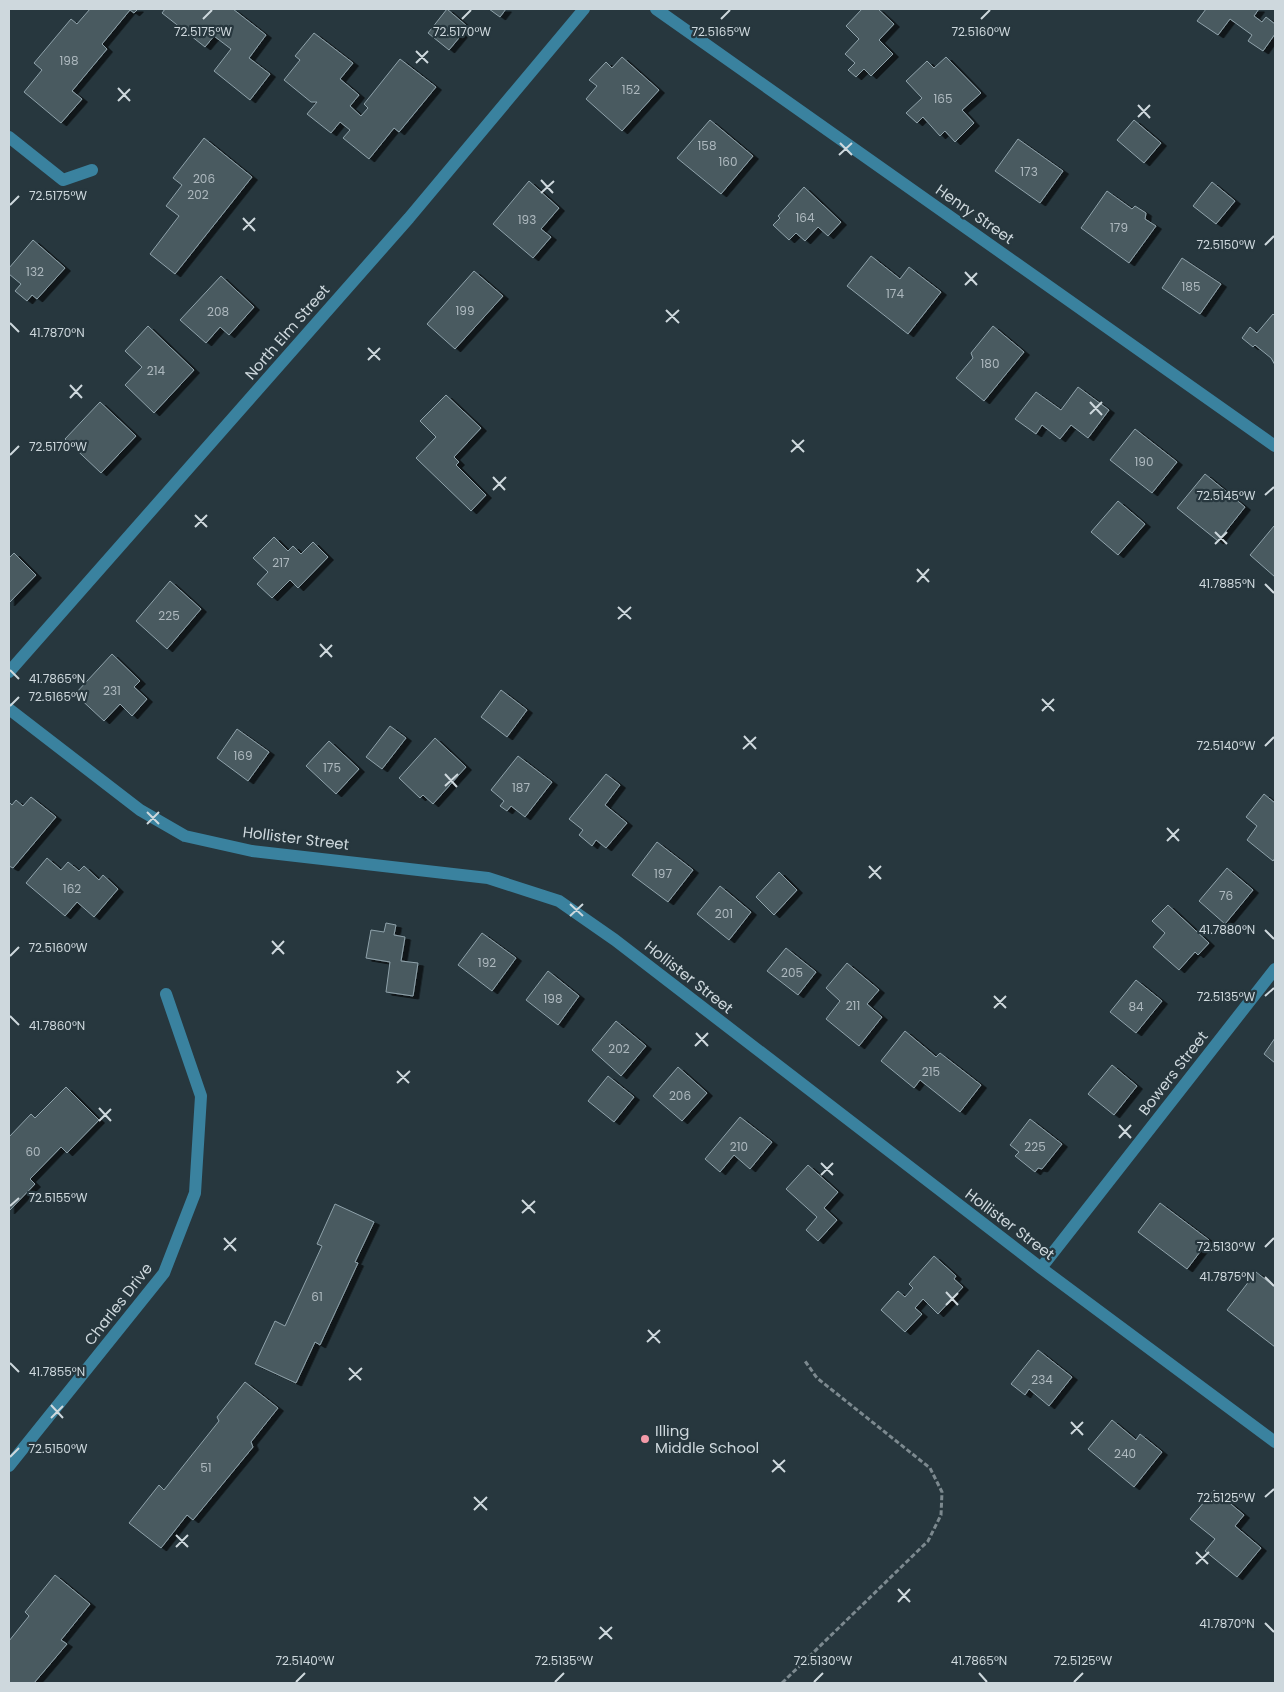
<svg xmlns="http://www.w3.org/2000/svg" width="1284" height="1692" viewBox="0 0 1284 1692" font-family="Poppins,sans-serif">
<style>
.building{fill:#495a61;stroke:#8fa2aa;filter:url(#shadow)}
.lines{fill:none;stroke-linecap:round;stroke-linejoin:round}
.path{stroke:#7c898f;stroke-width:3;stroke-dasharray:5 2.5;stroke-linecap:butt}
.minor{stroke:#3a829f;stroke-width:12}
.ticks{fill:none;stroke:#ced8dd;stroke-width:2}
.poi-dot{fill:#f39aa8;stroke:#27373e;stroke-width:2}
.labels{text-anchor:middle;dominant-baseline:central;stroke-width:4.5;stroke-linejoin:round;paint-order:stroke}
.number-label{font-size:12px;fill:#adb8be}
.street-label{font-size:15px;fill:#ced8dd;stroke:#27373e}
.poi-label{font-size:15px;fill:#ced8dd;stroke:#27373e;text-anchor:start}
.ticks-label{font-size:12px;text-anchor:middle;fill:#ced8dd;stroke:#27373e;stroke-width:4.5;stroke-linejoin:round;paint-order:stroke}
</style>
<defs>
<filter id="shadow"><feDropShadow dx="5.5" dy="3" stdDeviation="0" flood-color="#0009"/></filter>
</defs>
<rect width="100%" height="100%" fill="#27373e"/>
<path class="building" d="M90,9h48l-4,4 -4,-3 -28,34 5,5 -35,42 10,8 -21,24 -37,-31 18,-22 -8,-7 37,-44 6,5z
M165,9h68l33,26 -17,23 21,16 -20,26 -36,-29 17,-22 -17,-13 -9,11 -43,-34z
M447,9l21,18 -19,23 -21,-17z
M489,9h17l-6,8z
M862,9h16l16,15 -15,16 14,14 -22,22 -7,-7 -8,8 -8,-7 7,-7 -10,-9 14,-15 -13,-13z
M1206,9h53l-5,7 8,6 4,-5 9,7v10l-12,17 -15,-10 4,-6 -22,-16 -12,16 -21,-14z
M314,33l39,30 -13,16 19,16 -9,11 11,10 7,-8 -4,-4 36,-45 36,28 -37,45 -5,-4 -25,31 -26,-21 7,-8 -10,-8 -9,11 -24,-19 10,-12h-6l-27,-22 16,-20 -5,-4z
M622,57l37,33 -37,41 -36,-32 11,-13 -8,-6 17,-18 6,6z
M946,57l35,36 -19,17 12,13 -19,19 -10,-11 -5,5 -17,-19 -6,6 -11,-10 16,-15 -16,-17 21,-20 7,7z
M710,120l43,36 -32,38 -44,-36z
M1134,120l27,23 -17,20 -27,-23z
M204,138l48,39 -77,97 -25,-20 29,-38 -13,-10 16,-21 -9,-7z
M1018,139l45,32 -23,32 -45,-32z
M529,181l30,27 -18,21 10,8 -18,21 -40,-34z
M1212,182l23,19 -19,23 -23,-18z
M804,187l37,35 -13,14 -10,-9 -13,14 -9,-8 -7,7 -16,-15 7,-7 -2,-2z
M1107,191l25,18 3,-3 11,7 -1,6 11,7 -27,37 -48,-35z
M33,240l32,28 -28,31 -5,-4 -5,6 -12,-10 6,-7 -12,-10v-6z
M871,256l29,23 9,-12 32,25 -33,42 -61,-48z
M1182,258l39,26 -21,30 -38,-26z
M474,271l29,25 -48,53 -28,-25z
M221,276l33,31 -25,28 -9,-8 -14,16 -26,-23z
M1273,314l2,2v49l-4,-7 -16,-13 -2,2 -11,-9 8,-11 7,6z
M148,326l46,44 -40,43 -29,-28 17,-18 -17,-16z
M993,326l31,26 -40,49 -28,-23 17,-20 -2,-5z
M1078,387l31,23 -21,28 -17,-13 -11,14 -18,-14 -6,9 -21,-15 21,-27 25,18z
M446,395l35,33 -27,29 5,5 -3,3 30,30 -15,16 -55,-53 20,-21 -16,-16z
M100,402l36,34 -35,37 -36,-34z
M1135,429l42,33 -25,31 -42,-33z
M1205,474l40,33 -27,34 -41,-33z
M1118,501l27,23 -27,31 -27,-23z
M1274,526h1v51l-25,-22z
M274,537l14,14 5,-5 8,8 12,-12 15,15 -30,31 -8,-8 -18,18 -15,-14 11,-12 -15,-14z
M14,553l22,22 -27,28v-45z
M170,581l31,28 -34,40 -31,-28z
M112,654l28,27 -6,6 13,12 -15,17 -12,-12 -16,17 -29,-27z
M501,690l26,20 -20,27 -26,-20z
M390,726l16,12 -24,31 -16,-12z
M237,729l32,23 -21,29 -31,-23z
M435,738l31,29 -33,37 -10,-9 -3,3 -21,-20z
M329,741l30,28 -23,25 -30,-28z
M518,756l34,26 -27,35 -14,-11 -4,5 -7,-5 4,-5 -13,-11z
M606,774l14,11 -15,20 22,18 -21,25 -10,-8 -4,6 -13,-11 4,-5 -14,-11z
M1264,794l11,9v55l-2,3 -26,-21 10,-14 -11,-9z
M31,797l25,20 -43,51 -4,-2v-64l3,3 4,-5 7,6z
M657,842l36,28 -25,32 -36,-27z
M47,858l14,12 7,-8 11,9 5,-5 15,14 4,-5 15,14 -24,28 -17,-15 -12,14 -39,-33z
M1227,868l26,22 -28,34 -26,-23z
M779,872l18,18 -23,25 -18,-18z
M720,886l31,26 -22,28 -32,-26z
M1168,905l41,38 -11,12 -3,-3 -16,18 -26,-23 12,-14 -13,-12z
M386,923l10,2 -2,10 11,2 -4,24 17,2 -5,33 -27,-4 4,-30 -24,-4 5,-28 13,2z
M482,933l34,25 -24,33 -34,-26z
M786,948l30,24 -18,23 -31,-24z
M847,963l32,27 -12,14 15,13 -23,29 -33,-27 14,-18 -14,-13z
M548,971l31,25 -21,29 -32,-25z
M1136,980l26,21 -26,32 -26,-21z
M616,1021l30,25 -25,30 -29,-26z
M905,1031l31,26 4,-4 41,32 -21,27 -40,-32 -6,8 -33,-27z
M1275,1038v25l-11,-9z
M1112,1065l25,21 -23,29 -26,-21z
M678,1067l29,26 -25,28 -29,-25z
M608,1076l26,21 -20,25 -26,-21z
M66,1087l33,33 -32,33 -6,-6 -31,32 5,5 -26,27v-74l22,-23 4,4z
M740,1117l32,25 -22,27 -16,-14 -14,17 -15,-13z
M1030,1119l32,25 -20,25 -4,-1 -3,4 -20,-16 4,-4 -9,-7z
M808,1165l30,27 -14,16 13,12 -19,21 -12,-11 11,-13 -31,-28z
M1160,1203l49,37 -22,29 -49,-37z
M335,1204l39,18 -19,40 3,1 -38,82 -5,-3 -19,41 -41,-19 20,-43 10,5 37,-80 -5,-2z
M934,1256l22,20 -2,3 9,8 -25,27 -15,-15 -8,9 7,6 -17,18 -24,-22 17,-19 7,6 8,-9 -4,-4z
M1256,1272l19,15v60l-48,-37z
M1038,1350l34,27 -23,29 -20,-17 -4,6 -14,-11z
M245,1382l33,26 -27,34 2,5 -60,73 -6,-5 -26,33 -32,-25 30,-38 5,5 55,-69 -2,-4z
M1112,1420l24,20 4,-6 22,18 -28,35 -46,-38z
M1214,1490l30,25 -9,11 26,22 -24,29 -32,-26 10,-12 -25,-20z
M55,1575l35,29 -29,36 6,4 -33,39h-25v-42l20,-25 -4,-4z"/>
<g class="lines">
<path class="path" d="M782,1683l146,-142 13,-26 1,-23 -12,-24 -113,-90 -12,-17"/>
<path class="minor" d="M656,9l619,437
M9,137l54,43 29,-10
M9,672l400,-454 175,-209
M9,709l131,101 45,26 67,15 236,27 71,23 56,39 426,328 234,174
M1041,1268l234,-299
M9,1466l155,-193 31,-80 6,-97 -35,-102"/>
</g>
<path class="ticks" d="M203,19l9,-9M462,19l9,-9M721,19l9,-9M981,19l9,-9M416,51l12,12M416,63l12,-12M118,88l12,13M118,101l12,-12M1138,105l12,13M1138,117l12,-12M840,143l12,12M839,155l13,-12M541,180l12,13M541,193l13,-12M10,205l9,-9M243,218l12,13M243,230l12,-12M1265,245l9,-9M965,272l12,13M965,285l12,-12M666,310l13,13M666,322l13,-12M10,323l9,9M368,348l12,12M368,360l12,-12M70,385l12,13M70,398l12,-13M1090,402l12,13M1090,414l12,-12M792,440l12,12M791,452l13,-12M10,455l9,-9M493,477l12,13M493,490l13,-13M1265,495l9,-8M195,515l12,12M195,527l12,-12M1215,532l12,12M1215,544l12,-12M917,569l12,13M917,582l12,-13M1265,584l9,9M618,607l13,12M618,619l13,-12M320,644l12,13M320,657l12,-12M10,670l9,9M1042,699l12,12M10,706l9,-9M1042,711l12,-12M744,736l12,13M1265,746l9,-9M743,749l13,-12M445,774l12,13M445,786l13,-12M147,812l12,12M147,824l12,-12M1167,828l12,13M1167,841l12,-12M869,866l12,13M869,878l12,-12M570,904l13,12M570,916l13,-12M1265,930l9,9M272,941l12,13M272,954l12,-13M10,956l9,-9M994,996l12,12M1265,996l9,-8M994,1008l12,-12M10,1016l9,9M696,1033l12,13M695,1046l13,-13M397,1071l12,12M397,1083l13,-12M99,1108l12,13M99,1121l12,-12M1119,1125l12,13M1119,1138l12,-13M821,1163l12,12M821,1175l12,-12M522,1200l13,13M10,1206l9,-8M522,1213l13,-12M224,1238l12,13M1265,1247l9,-9M224,1250l12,-12M1265,1277l9,9M946,1292l12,13M946,1305l12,-12M648,1330l12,13M647,1342l13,-12M10,1363l9,9M349,1368l12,12M349,1380l13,-12M51,1405l12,13M51,1418l12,-12M1071,1422l12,13M1071,1434l12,-12M10,1457l9,-9M773,1460l12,12M772,1472l13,-12M474,1497l13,13M1265,1497l9,-8M474,1510l13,-13M176,1535l12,12M176,1547l12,-12M1196,1552l12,12M1196,1564l13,-12M898,1589l12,13M898,1602l12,-13M1265,1623l9,9M600,1627l12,12M599,1639l13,-12M979,1673l8,9M296,1682l9,-9M555,1682l9,-9M814,1682l9,-9M1074,1682l9,-9"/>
<circle class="poi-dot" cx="645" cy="1439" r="5"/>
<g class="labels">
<g class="number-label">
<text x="69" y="60">198</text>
<text x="631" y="89">152</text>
<text x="943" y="98">165</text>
<text x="707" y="145">158</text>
<text x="728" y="161">160</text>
<text x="1029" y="171">173</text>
<text x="204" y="178">206</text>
<text x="198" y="194">202</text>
<text x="805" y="217">164</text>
<text x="527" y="219">193</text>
<text x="1119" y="227">179</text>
<text x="35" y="271">132</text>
<text x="1191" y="286">185</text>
<text x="895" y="293">174</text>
<text x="465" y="310">199</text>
<text x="218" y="311">208</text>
<text x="990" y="363">180</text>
<text x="156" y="370">214</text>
<text x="1144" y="461">190</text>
<text x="281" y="562">217</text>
<text x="169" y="615">225</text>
<text x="112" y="690">231</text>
<text x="243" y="755">169</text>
<text x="332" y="767">175</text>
<text x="521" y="787">187</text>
<text x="663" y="873">197</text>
<text x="72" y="888">162</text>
<text x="1226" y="895">76</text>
<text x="724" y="913">201</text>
<text x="487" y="962">192</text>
<text x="792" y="972">205</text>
<text x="553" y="998">198</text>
<text x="853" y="1005">211</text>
<text x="1136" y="1006">84</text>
<text x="619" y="1048">202</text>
<text x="931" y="1071">215</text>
<text x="680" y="1095">206</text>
<text x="739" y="1146">210</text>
<text x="1035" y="1146">225</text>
<text x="33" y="1151">60</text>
<text x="317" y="1296">61</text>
<text x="1042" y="1379">234</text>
<text x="1125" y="1453">240</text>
<text x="206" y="1467">51</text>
</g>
<g class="street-label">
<text transform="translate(975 214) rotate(35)">Henry Street</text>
<text transform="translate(287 332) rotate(-49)">North Elm Street</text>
<text transform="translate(296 838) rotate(7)">Hollister Street</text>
<text transform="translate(689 977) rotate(38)">Hollister Street</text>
<text transform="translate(1173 1073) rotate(-52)">Bowers Street</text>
<text transform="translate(1010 1224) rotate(37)">Hollister Street</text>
<text transform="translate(118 1304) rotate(-52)">Charles Drive</text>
</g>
<g class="poi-label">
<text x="655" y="1430">Illing<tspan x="655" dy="17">Middle School</tspan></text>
</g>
</g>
<g class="ticks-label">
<text x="203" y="36">72.5175°W</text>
<text x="462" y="36">72.5170°W</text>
<text x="721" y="36">72.5165°W</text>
<text x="981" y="36">72.5160°W</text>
<text x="58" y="200">72.5175°W</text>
<text x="1226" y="249">72.5150°W</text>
<text x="57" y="337">41.7870°N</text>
<text x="58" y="451">72.5170°W</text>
<text x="1226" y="500">72.5145°W</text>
<text x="1227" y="588">41.7885°N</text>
<text x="57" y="683">41.7865°N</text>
<text x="58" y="701">72.5165°W</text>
<text x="1226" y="750">72.5140°W</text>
<text x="1227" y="934">41.7880°N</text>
<text x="58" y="952">72.5160°W</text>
<text x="1226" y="1001">72.5135°W</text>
<text x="57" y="1030">41.7860°N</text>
<text x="58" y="1202">72.5155°W</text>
<text x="1226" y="1251">72.5130°W</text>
<text x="1227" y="1281">41.7875°N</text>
<text x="57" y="1376">41.7855°N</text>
<text x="58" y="1453">72.5150°W</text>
<text x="1226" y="1502">72.5125°W</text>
<text x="1227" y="1628">41.7870°N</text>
<text x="979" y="1665">41.7865°N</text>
<text x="305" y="1665">72.5140°W</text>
<text x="564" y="1665">72.5135°W</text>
<text x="823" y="1665">72.5130°W</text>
<text x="1083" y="1665">72.5125°W</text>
</g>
<rect width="1284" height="1692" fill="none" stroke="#ced8dd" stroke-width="20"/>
</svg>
